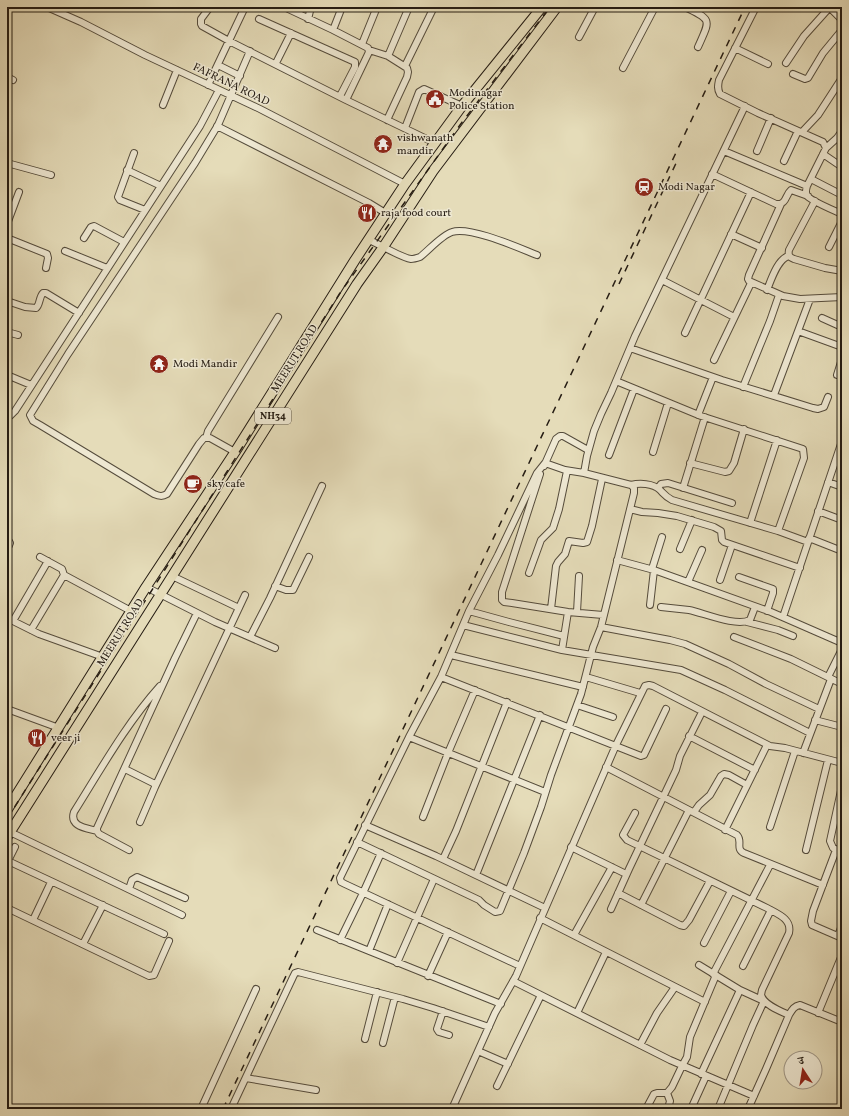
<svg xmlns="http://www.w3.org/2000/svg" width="849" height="1116" viewBox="0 0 849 1116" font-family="Vollkorn,'Noto Serif Devanagari',serif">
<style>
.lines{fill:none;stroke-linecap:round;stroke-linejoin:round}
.minor-casing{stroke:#554c3c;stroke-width:8}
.highway-casing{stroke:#251c13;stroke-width:11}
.minor{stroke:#eee8d2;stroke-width:6}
.highway{stroke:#e5dcb9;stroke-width:9}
.rail{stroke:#251c13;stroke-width:1.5;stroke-dasharray:7 7;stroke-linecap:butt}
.labels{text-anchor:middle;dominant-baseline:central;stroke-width:3;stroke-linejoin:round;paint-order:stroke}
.shield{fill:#eee8d2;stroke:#61594c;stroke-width:1}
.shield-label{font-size:10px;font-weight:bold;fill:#251c13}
.street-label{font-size:11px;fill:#251c13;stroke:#eee8d2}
.poi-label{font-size:11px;fill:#251c13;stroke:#eee8d2;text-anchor:start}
</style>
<rect width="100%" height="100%" fill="#e5dcb9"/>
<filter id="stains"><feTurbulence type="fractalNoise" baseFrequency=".005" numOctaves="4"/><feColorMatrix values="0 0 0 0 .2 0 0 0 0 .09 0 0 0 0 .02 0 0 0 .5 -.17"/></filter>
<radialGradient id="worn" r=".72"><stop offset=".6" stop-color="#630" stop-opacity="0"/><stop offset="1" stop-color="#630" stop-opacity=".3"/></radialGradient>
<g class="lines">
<defs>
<path id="minor" d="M47,7l34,15 64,33 115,54 145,75
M210,7l-9,12v5l1,2 27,15 117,59
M284,7l49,23 35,18 1,4 -23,48 89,43
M685,7c28,13 25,13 13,40
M756,7l-37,73c-1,5 -2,9 1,14l38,19 65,29 3,6 -19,38c-1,3 -2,6 0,10 5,5 28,15 35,18
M829,7l13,13
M771,8v-1
M259,19l96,43v5l-15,29
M308,19l3,-12
M333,30l9,-23
M579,37l16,-30
M362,44l15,-37
M735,48l33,16
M369,50l19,6 19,12 1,4 -1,5 -20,43
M388,56l21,-49
M276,63l15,-30
M786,63l18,-27 26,-29
M218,65l22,11
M405,66l29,-59
M623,68l32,-61
M793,74l12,5 3,-1 15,-25 19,-23
M7,77l6,3
M208,85l37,-78
M163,105l14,-35
M217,126l152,77 18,11
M405,128l14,-36 5,-3 38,17
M802,132l16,-17 24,-37
M826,148l11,-10 5,-7
M724,151l83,35
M757,151l14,-33
M134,153l-16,44 2,3 25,10
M823,154l19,13
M784,161l14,-30
M7,163l44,12
M127,170l34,16
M712,174l64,30c11,1 9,-9 15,-14l17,6
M811,179l31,16
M815,201l-26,49c-1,5 0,7 5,9l31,9 17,3
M781,204l-32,71 -1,4 1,2 34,15 17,3 42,-2
M7,224l12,-32
M731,234l31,14
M7,238l40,16 1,4 -2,10
M84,238l7,-11 3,-1 30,16
M369,240c10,4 33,18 42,19 3,0 6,-1 9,-2 9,-7 22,-22 32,-25 18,-6 67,16 85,23
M829,247l13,-26
M65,251l42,17
M662,280l72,37
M767,290c4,-10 11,-32 22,-34
M7,301l18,6 11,1c4,-3 3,-11 7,-15h3l33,20
M822,318l20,9
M798,331l44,16
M7,332l11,3
M685,333l66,-141
M630,348l92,32 91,28 5,1 6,-2 4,-10
M714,360l37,-77
M7,375l24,10
M837,375l5,-16
M616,381l85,35 102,33 1,9 -26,73
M743,387l27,-66 9,-26
M774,395l36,-96
M698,415l15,-38
M7,417l3,-1 5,-5 185,-285 19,-36
M206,438l2,-7 70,-114
M235,452l-25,-14h-6l-5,6 -32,50c-5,3 -8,2 -13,0l-114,-69 -7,-4 -3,-6 38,-61 127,-191 23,-38 32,-74
M653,452l15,-49
M609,455l25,-66
M690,463l35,9 4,-1 5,-8 10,-34
M544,466l12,-27 4,-3h3l25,14
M540,474l-38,118v8l2,2 8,1 56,9 35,3
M828,482l14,5
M631,485c8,-2 22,-2 29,5 4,4 6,7 12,10l106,31 30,11
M658,488l3,-4 7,-1 64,20
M683,488l22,-71
M630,509l12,3 16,1 19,3 37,11 7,4 1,9 2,2 76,26
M818,511l24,9
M750,523l27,-83
M7,538l3,5 -3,7
M809,538l33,13
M680,549l12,-29
M617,560l37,10 117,42 71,31
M652,569l10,-32
M529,573l12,-33 12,-12 6,-19 8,-38
M64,575l67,36
M172,576l67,32
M739,577l34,12v4l-6,18
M720,580l12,-35
M688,582l14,-32
M275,586l11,4h7l16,-33
M146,587l69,35 60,26
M650,605l4,-35
M661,607c9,1 19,2 28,3 15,3 47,17 61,10l5,-13
M551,609l5,-43 2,-4 7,-8 4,-13 14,2 4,-1 5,-16 10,-47
M469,611l40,11 55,14
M577,612l2,-36
M783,617l59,-176
M7,618l32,16 64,23
M13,621l35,-60
M747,622l31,8 15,6
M463,625l99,25 119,20 44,20 85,43
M601,627l69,13 15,4 44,20 37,20 53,25
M31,630l33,-55 -2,-6 -22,-12
M250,637l20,-39 52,-112
M734,637l57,22 51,25
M562,650l6,-38
M451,655l132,32
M441,677l200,79 3,-1 22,-46
M586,677l54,16
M828,677l14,-28
M577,705l36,12
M7,709l52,19
M815,720l27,7
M689,736l66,34
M409,737l136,55
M803,753l28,-74
M606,767l131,68c6,6 -2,14 7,18l79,32
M125,769l30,15v3l-15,35
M842,786l-12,55 3,7 9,4
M155,787l90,-192
M694,812l5,-7 11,-10 11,-19 3,-2 5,1 18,10
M635,813l-12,22 4,5 140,68c11,6 25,11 22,25l-27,57 -1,5c3,10 19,16 28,20
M423,817l25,-64 27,-63
M365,825l71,31 109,52
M770,827l25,-76
M725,830l42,-85
M97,831c-10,-3 -28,-4 -23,-19 27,-43 52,-88 86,-126
M10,832l172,83
M357,842l122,58 5,5 11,7 5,-1 24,-58 17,-46 10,-32 30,-81 12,-47 8,-20 33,-134v-5l-3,-3 -47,-12 3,-17 7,-25 7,-17 10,-21 24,-57 110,-230
M15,847l-7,14 156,73
M571,847l55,27
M129,850l-30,-16 -2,-3v-3l78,-170 22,-45
M806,850l22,-90
M836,850l-23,61 -2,10 1,4 30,13
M443,859l13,-28 51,-129
M476,875l64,-160
M129,889l3,-9 5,-3 48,21
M618,893l62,32 4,1 5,-6 21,-39
M641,905l48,-95
M7,908l142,68 5,-1 15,-34
M611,909l18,-40 47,-99 4,-14 22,-44
M540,918l165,84
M33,920l18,-38
M317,930l184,74
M574,935l38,-68
M838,936l4,-11
M340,940l23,-47 18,-40
M704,943l27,-52
M83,944l20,-39
M369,951l19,-47
M397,963l37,-84
M699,965l41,25 24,11 -11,24 -35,84
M520,966l-175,-82 -4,-2 -1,-4 69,-141 32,-60 28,-66 29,-56 39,-82 8,-10 20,7 19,3
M743,966l28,-56
M713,974l57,-109
M428,976l20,-44
M513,981l157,79 84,36
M443,1011l-6,18 2,3 10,3
M577,1013l29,-61
M818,1013l24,-58
M365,1039l12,-47
M383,1043l12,-46
M640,1045l17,-32 18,-26
M478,1051l30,13
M701,1074l39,-84
M246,1078l70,12
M497,1086l44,-91
M667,1093l3,8 -2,8
M201,1109l55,-120
M231,1109l62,-132 2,-4 3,-1 105,27 30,9 56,19
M452,1109l43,-96 21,-37 100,-231 29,-59 4,-1 4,1 117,60 15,2 57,15
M646,1109l8,-15 3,-1h10l5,-6 10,-21 5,-9 3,-20 26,-62
M691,1109l15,-33
M748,1109l18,-40 23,-54c3,-5 5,-9 11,-10l42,17"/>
<path id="highway" d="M7,810l139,-223 89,-135 120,-192 50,-76 57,-78 80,-99
M7,837l350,-553 27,-38 49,-75 124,-164"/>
</defs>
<use href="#minor" class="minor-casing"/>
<use href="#highway" class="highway-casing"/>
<use href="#minor" class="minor"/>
<use href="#highway" class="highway"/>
<path class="rail" d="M619,284l59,-125
M7,819l333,-526 120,-168 90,-118
M223,1109l522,-1102"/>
</g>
<defs>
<symbol id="civic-disc" viewBox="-11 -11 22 22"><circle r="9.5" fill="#8f2418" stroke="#eee8d2"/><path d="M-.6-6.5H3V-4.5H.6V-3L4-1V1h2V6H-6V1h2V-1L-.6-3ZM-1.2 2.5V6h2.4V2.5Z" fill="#fff"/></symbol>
<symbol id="temple-disc" viewBox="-11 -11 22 22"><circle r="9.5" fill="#8f2418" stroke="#eee8d2"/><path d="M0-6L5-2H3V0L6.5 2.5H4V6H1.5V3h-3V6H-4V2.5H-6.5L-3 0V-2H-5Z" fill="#fff"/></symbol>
<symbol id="station-disc" viewBox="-11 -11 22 22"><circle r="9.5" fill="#8f2418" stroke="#eee8d2"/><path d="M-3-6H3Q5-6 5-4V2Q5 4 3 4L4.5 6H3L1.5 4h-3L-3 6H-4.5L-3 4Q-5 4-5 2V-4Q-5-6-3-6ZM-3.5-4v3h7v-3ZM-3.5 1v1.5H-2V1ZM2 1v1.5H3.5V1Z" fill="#fff"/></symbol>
<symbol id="restaurant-disc" viewBox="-11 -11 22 22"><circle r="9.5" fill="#8f2418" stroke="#eee8d2"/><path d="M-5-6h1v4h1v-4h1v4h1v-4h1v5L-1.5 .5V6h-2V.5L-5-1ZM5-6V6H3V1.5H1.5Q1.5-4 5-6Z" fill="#fff"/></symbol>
<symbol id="cafe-disc" viewBox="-11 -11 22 22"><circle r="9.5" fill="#8f2418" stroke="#eee8d2"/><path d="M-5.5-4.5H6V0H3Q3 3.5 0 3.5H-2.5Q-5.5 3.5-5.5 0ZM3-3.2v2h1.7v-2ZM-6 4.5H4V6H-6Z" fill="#fff"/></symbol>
</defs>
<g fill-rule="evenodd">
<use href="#civic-disc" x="424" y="88" width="22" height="22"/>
<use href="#temple-disc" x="372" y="133" width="22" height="22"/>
<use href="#station-disc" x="633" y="176" width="22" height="22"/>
<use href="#restaurant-disc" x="356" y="202" width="22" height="22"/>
<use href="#temple-disc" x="148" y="353" width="22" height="22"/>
<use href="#cafe-disc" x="182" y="473" width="22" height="22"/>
<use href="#restaurant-disc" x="26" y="727" width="22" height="22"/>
</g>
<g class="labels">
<rect class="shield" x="255" y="408" width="36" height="16" rx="3"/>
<g class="shield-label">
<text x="273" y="416">NH34</text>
</g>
<g class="street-label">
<text transform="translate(231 85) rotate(26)">FAFRANA ROAD</text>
<text transform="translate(295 359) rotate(-58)">MEERUT ROAD</text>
<text transform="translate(121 633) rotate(-58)">MEERUT ROAD</text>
</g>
<g class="poi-label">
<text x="449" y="93">Modinagar<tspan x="449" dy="13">Police Station</tspan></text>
<text x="397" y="138">vishwanath<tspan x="397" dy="13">mandir</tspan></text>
<text x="658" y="187">Modi Nagar</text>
<text x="381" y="213">raja food court</text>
<text x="173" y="364">Modi Mandir</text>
<text x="207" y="484">sky cafe</text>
<text x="51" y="738">veer ji</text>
</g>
</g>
<rect width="849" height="1116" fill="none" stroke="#e5dcb9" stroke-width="24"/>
<rect x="8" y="8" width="833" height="1100" fill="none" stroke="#251c13" stroke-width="2"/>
<rect x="12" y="12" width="825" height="1092" fill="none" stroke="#251c13"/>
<g transform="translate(803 1070) rotate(348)"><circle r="19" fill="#eee8d2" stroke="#9e9686"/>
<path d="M0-3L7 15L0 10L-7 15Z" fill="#8f2418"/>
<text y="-6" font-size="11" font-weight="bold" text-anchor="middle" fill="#251c13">उ</text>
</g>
<rect width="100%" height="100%" filter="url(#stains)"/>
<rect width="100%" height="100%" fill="url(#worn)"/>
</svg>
